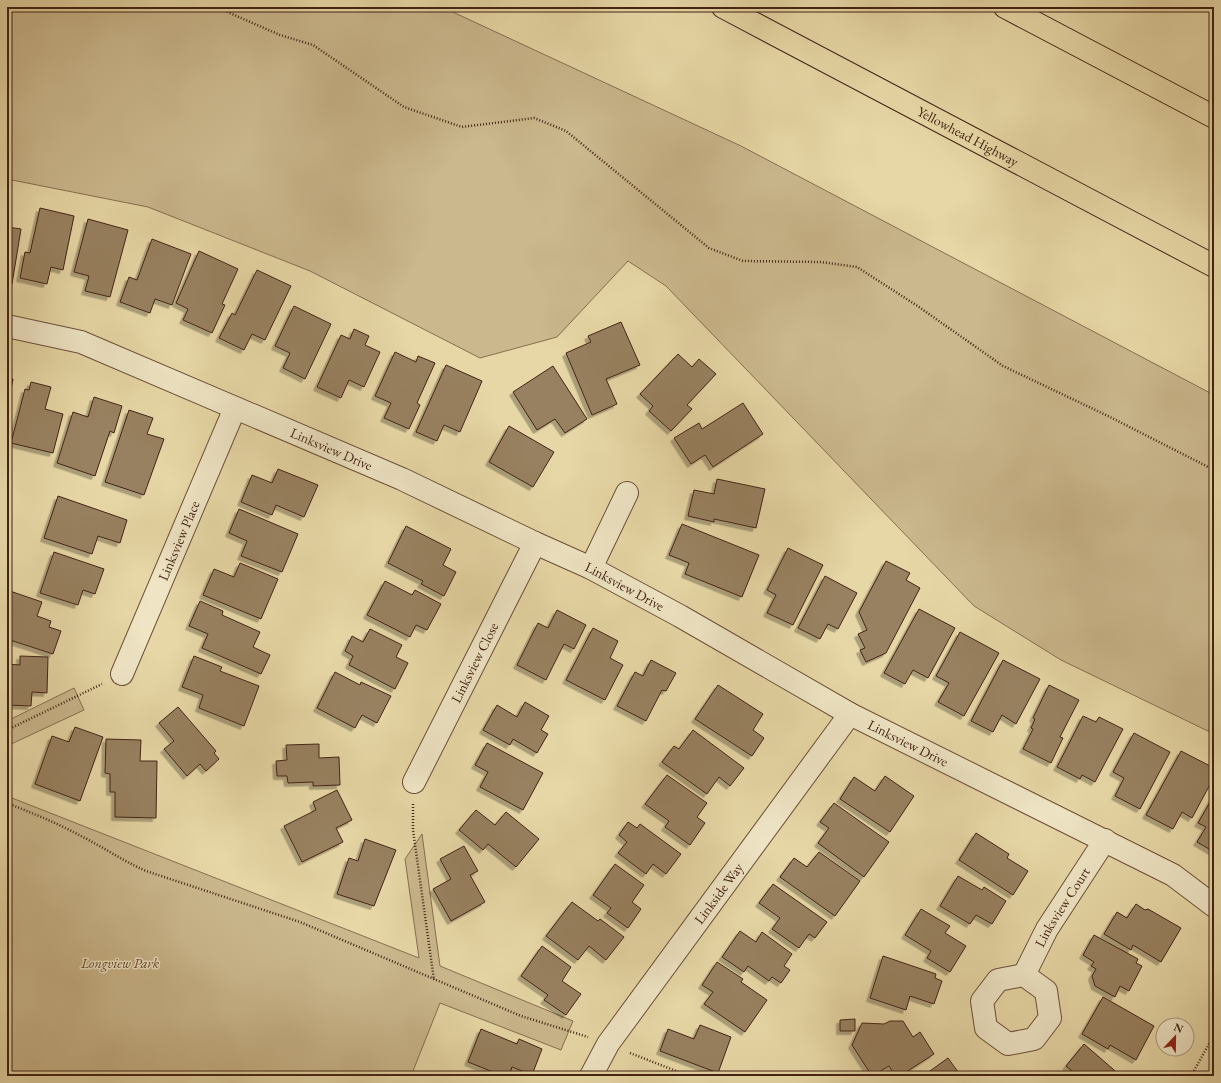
<svg xmlns="http://www.w3.org/2000/svg" width="1221" height="1083" viewBox="0 0 1221 1083" font-family="'EB Garamond',serif">
<style>
.green{fill:#cbb88d;stroke:#876e50}
.building{fill:#988160;stroke:#432314;filter:url(#shadow)}
.lines{fill:none;stroke-linecap:round;stroke-linejoin:round}
.street-casing{stroke:#6c5038;stroke-width:24}
.highway-casing{stroke:#432314;stroke-width:24}
.path{stroke:#432314;stroke-width:2.5;stroke-dasharray:1 2;stroke-linecap:butt}
.street{stroke:#efe5c5;stroke-width:22}
.highway{stroke:#e7d7a6;stroke-width:22}
.labels{text-anchor:middle;dominant-baseline:central;stroke-width:3;stroke-linejoin:round;paint-order:stroke}
.street-label{font-size:14px;fill:#432314;stroke:#efe5c5}
.park-label{font-size:14px;font-style:italic;fill:#654832;stroke:#efe5c5}
</style>
<defs>
<filter id="shadow"><feDropShadow dx="-3.5" dy="3.5" stdDeviation="0" flood-color="#0004"/></filter>
</defs>
<rect width="100%" height="100%" fill="#e7d7a6"/>
<filter id="stains"><feTurbulence type="fractalNoise" baseFrequency=".005" numOctaves="4"/><feColorMatrix values="0 0 0 0 .2 0 0 0 0 .09 0 0 0 0 .02 0 0 0 .5 -.17"/></filter>
<radialGradient id="worn" r=".72"><stop offset=".6" stop-color="#630" stop-opacity="0"/><stop offset="1" stop-color="#630" stop-opacity=".3"/></radialGradient>
<path class="green" d="M7,7h435l299,139 473,249v339l-153,-74 -87,-54 -308,-320 -38,-25 -71,76 -77,21 -170,-87 -162,-64 -141,-28z
M74,688l10,22 -77,36v-25z
M7,796l412,162 -14,-99 17,-25 18,132 133,55 -12,29 -121,-47 -29,73h-404z"/>
<path class="building" d="M40,208l34,8 -11,54 -12,-3 -4,17 -27,-6 5,-26 5,1z
M88,219l40,11 -18,67 -25,-6 4,-15 -15,-4z
M7,227l14,2 -9,55 -5,-1z
M152,239l39,15 -19,51 -17,-6 -5,14 -30,-11 9,-25 8,3z
M199,251l39,18 -16,35 3,1 -13,28 -29,-13 5,-11 -12,-6z
M257,270l34,16 -26,54 -13,-6 -8,16 -25,-12 13,-25 3,2z
M294,306l37,18 -26,55 -22,-11 7,-15 -15,-7z
M621,322l19,43 -34,14 11,25 -25,11 -26,-62 25,-11 -3,-6z
M354,329l15,7 -4,9 15,7 -16,35 -15,-7 -8,18 -24,-11 24,-52 9,4z
M395,352l21,10 2,-6 17,7 -18,40 3,2 -11,24 -25,-11 7,-15 -16,-7z
M678,354l14,13 7,-8 17,15 -29,31 5,4 -21,22 -22,-20 4,-5 -13,-12z
M446,365l36,16 -22,51 -16,-7 -7,16 -21,-9z
M553,366l34,53 -22,14 -10,-14 -18,11 -24,-38z
M7,378l6,1 -6,32z
M31,382l20,5 -6,22 18,5 -10,39 -42,-10 14,-54 4,1z
M94,397l28,9 -8,27 -4,-2 -15,45 -38,-13 16,-51 15,5z
M743,403l20,31 -50,33 -8,-12 -14,9 -17,-26 25,-15 3,6z
M129,410l24,8 -6,16 17,5 -20,56 -39,-13z
M509,426l45,26 -21,35 -44,-25z
M278,469l40,16 -14,32 -28,-12 -4,10 -31,-13 11,-27 20,8z
M717,479l48,10 -9,39 -42,-9v3l-26,-6 6,-26 20,4z
M58,496l69,24 -7,23 -22,-7 -6,18 -48,-16z
M239,509l59,25 -16,38 -41,-16 6,-15 -18,-8z
M682,524l77,31 -17,42 -57,-23 4,-11 -20,-8z
M406,526l45,23 -8,16 13,7 -12,24 -23,-12 2,-3 -35,-18z
M788,548l35,17 -30,60 -26,-12 9,-18 -9,-5z
M54,552l50,17 -9,25 -12,-4 -5,15 -38,-12z
M886,561l24,12 -4,7 14,8 -34,65 -20,9 -6,-12 5,-2 -7,-14 9,-4 -8,-18z
M240,563l38,16 -17,40 -58,-24 11,-26 20,8z
M825,576l32,17 -19,36 -10,-5 -8,15 -22,-11z
M385,581l27,14 3,-5 26,14 -14,26 -11,-5 -6,12 -43,-22z
M7,590l35,12 -5,14 14,5 -2,6 12,4 -8,23 -46,-15z
M200,601l23,10 -1,4 38,17 -7,15 17,8 -9,19 -59,-26 6,-14 -19,-8z
M919,609l36,19 -27,50 -15,-8 -8,14 -21,-11z
M557,610l29,15 -12,24 -10,-5 -18,36 -29,-15 21,-42 10,5z
M593,628l25,13 -8,17 13,7 -18,35 -39,-20z
M370,629l32,16 -6,12 12,6 -13,26 -46,-24 4,-9 -8,-5 7,-15 11,6z
M960,632l39,21 -35,63 -26,-14 11,-19 -13,-7z
M20,656l28,1 -1,36 -15,-1 -1,14 -24,-1v-41l13,1z
M194,656l28,11 -2,4 39,15 -15,40 -45,-18 4,-13 -21,-8z
M651,660l25,13 -10,18 -4,-1 -16,31 -29,-15 18,-34 8,4z
M1003,660l37,19 -24,45 -14,-9 -9,17 -22,-11z
M335,672l25,13 1,-3 30,14 -14,27 -15,-8 -7,13 -38,-20z
M718,685l45,29 -10,16 11,8 -12,18 -57,-37z
M1049,685l30,15 -19,37 3,1 -12,25 -28,-14 10,-20 -2,-1 4,-9 -2,-1z
M525,702l24,14 -8,14 7,4 -11,19 -24,-14 -3,6 -27,-15 14,-25 20,12z
M178,707l38,44 -2,2 5,6 -13,12 -6,-7 -13,12 -23,-27 10,-8 -15,-18z
M1083,716l13,6 3,-5 24,12 -28,53 -13,-7 -2,4 -23,-12z
M75,727l28,10 -23,64 -45,-17 17,-48 17,6z
M693,730l51,38 -14,18 -11,-9 -12,17 -45,-32 12,-16 5,3z
M1134,733l36,19 -30,57 -25,-13 9,-18 -11,-6z
M106,739l35,1 -1,21h17l-1,57 -41,-1v-25h-5v-18l-5,-1z
M487,743l56,30 -20,37 -43,-23 8,-15 -13,-7z
M319,744v14l20,-1 1,28 -27,1v-4l-25,1 -1,-7h-10l-1,-15 11,-1 -1,-15z
M1181,751l33,17v9l-22,41 -10,-6 -9,17 -27,-14z
M667,775l40,28 -10,14 8,6 -15,22 -25,-18 4,-6 -24,-17z
M885,776l29,20 -24,36 -50,-33 14,-22 21,14z
M337,790l15,30 -16,8 7,14 -41,20 -18,-36 32,-16 -3,-8z
M1214,795v57l-17,-10 9,-15 -8,-4z
M834,803l55,39 -25,35 -46,-34 11,-15 -9,-6z
M476,810l19,15 11,-13 33,27 -23,28 -28,-23 -5,6 -24,-20z
M628,822l9,6 3,-4 41,30 -15,20 -13,-10 -7,10 -28,-21 9,-11 -8,-7z
M976,833l33,21 -2,4 21,13 -15,24 -54,-35z
M365,839l31,11 -22,56 -37,-12 12,-36 9,3z
M464,846l14,25 -8,4 15,27 -34,19 -18,-32 18,-10 -11,-20z
M819,852l41,29 -25,35 -55,-39 14,-19 13,9z
M615,864l29,21 -12,17 9,7 -13,19 -21,-15 4,-5 -18,-13z
M958,876l24,14 2,-3 22,14 -14,23 -16,-9 -6,9 -30,-18z
M773,884l54,38 -12,16 -6,-4 -10,14 -27,-19 8,-11 -21,-15z
M572,902l26,19 2,-2 24,18 -18,23 -17,-14 -11,14 -32,-24z
M1136,904l9,6 3,-1 33,19 -20,34 -28,-17 -2,5 -27,-16 13,-22 10,6z
M921,909l29,17 -5,7 21,13 -16,26 -23,-14 4,-7 -26,-16z
M740,931l16,11 6,-10 30,22 -8,12 6,4 -9,13 -9,-6 -3,4 -21,-15 -4,6 -22,-15z
M1094,935l44,24 -2,4 6,3 -13,25 -9,-5 -5,11 -20,-11 -3,-10 4,-7 -5,-3 3,-4 -11,-7z
M542,946l29,21 -9,14 19,13 -15,21 -22,-15 4,-5 -27,-19z
M883,956l53,18 -1,4 7,3 -8,23 -24,-8 -4,14 -36,-12z
M717,962l26,17 -2,3 26,18 -22,32 -41,-28 9,-12 -11,-7z
M1103,997l51,29 -18,34 -26,-15 -2,4 -26,-15z
M855,1019v12h-15v-11z
M890,1021h13l10,16 7,-5 14,22 -34,22h-5l-6,-10 -17,10 -20,-31 10,-22 22,1z
M700,1025l31,12 -13,36 -58,-22 8,-22 26,10z
M481,1029l36,15 2,-5 23,10 -10,26 -20,-8 -3,9h-6l-35,-14z
M1084,1044l37,32h-43l-12,-10z
M948,1058l13,18h-38z"/>
<g class="lines">
<defs>
<g id="street">
<path id="s1" d="M7,326l74,16 321,137 133,64 56,25 89,48 170,98 323,161 41,31"/>
<path d="M591,568l36,-75"/>
<path id="s2" d="M122,674l113,-266"/>
<path id="s3" d="M414,782l121,-239"/>
<path d="M1024,975l22,16 4,27 -16,21 -26,5 -22,-16 -4,-27 16,-21z"/>
<path id="s4" d="M1024,975l23,-46 58,-89"/>
<path id="s5" d="M591,1076l17,-32 242,-330"/>
</g>
<g id="highway">
<path id="s6" d="M723,7l491,259"/>
<path d="M1005,7l209,110"/>
</g>
</defs>
<use href="#street" class="street-casing"/>
<use href="#highway" class="highway-casing"/>
<path class="path" d="M216,7l64,28 33,10 91,62 58,20 72,-9 32,13 143,117 34,13 78,1 36,5 62,40 84,59 105,50 106,54
M7,730l95,-46
M7,803c25,10 50,20 74,33 22,11 42,25 65,35l154,51 221,94 67,21
M413,804v26l21,150
M630,1053l59,23
M1191,1076l23,-41"/>
<use href="#street" class="street"/>
<use href="#highway" class="highway"/>
</g>
<g class="labels">
<g class="street-label">
<text stroke="none"><textPath href="#s6" startOffset="277">Yellowhead Highway</textPath></text>
<text stroke="none"><textPath href="#s1" startOffset="348">Linksview Drive</textPath></text>
<text stroke="none"><textPath href="#s2" startOffset="145">Linksview Place</textPath></text>
<text stroke="none"><textPath href="#s1" startOffset="672">Linksview Drive</textPath></text>
<text stroke="none"><textPath href="#s3" startOffset="134">Linksview Close</textPath></text>
<text stroke="none"><textPath href="#s1" startOffset="996">Linksview Drive</textPath></text>
<text stroke="none"><textPath href="#s5" startOffset="223">Linkside Way</textPath></text>
<text stroke="none"><textPath href="#s4" startOffset="78">Linksview Court</textPath></text>
</g>
<g class="park-label">
<text x="120" y="963">Longview Park</text>
</g>
</g>
<rect width="1221" height="1083" fill="none" stroke="#e7d7a6" stroke-width="24"/>
<rect x="8" y="8" width="1205" height="1067" fill="none" stroke="#432314" stroke-width="2"/>
<rect x="12" y="12" width="1197" height="1059" fill="none" stroke="#432314"/>
<g transform="translate(1175 1037) rotate(22)"><circle r="19" fill="#efe5c5" stroke="#aa977e"/>
<path d="M0-3L7 15L0 10L-7 15Z" fill="#8f2418"/>
<text y="-6" font-size="11" font-weight="bold" text-anchor="middle" fill="#432314">N</text>
</g>
<rect width="100%" height="100%" filter="url(#stains)"/>
<rect width="100%" height="100%" fill="url(#worn)"/>
</svg>
